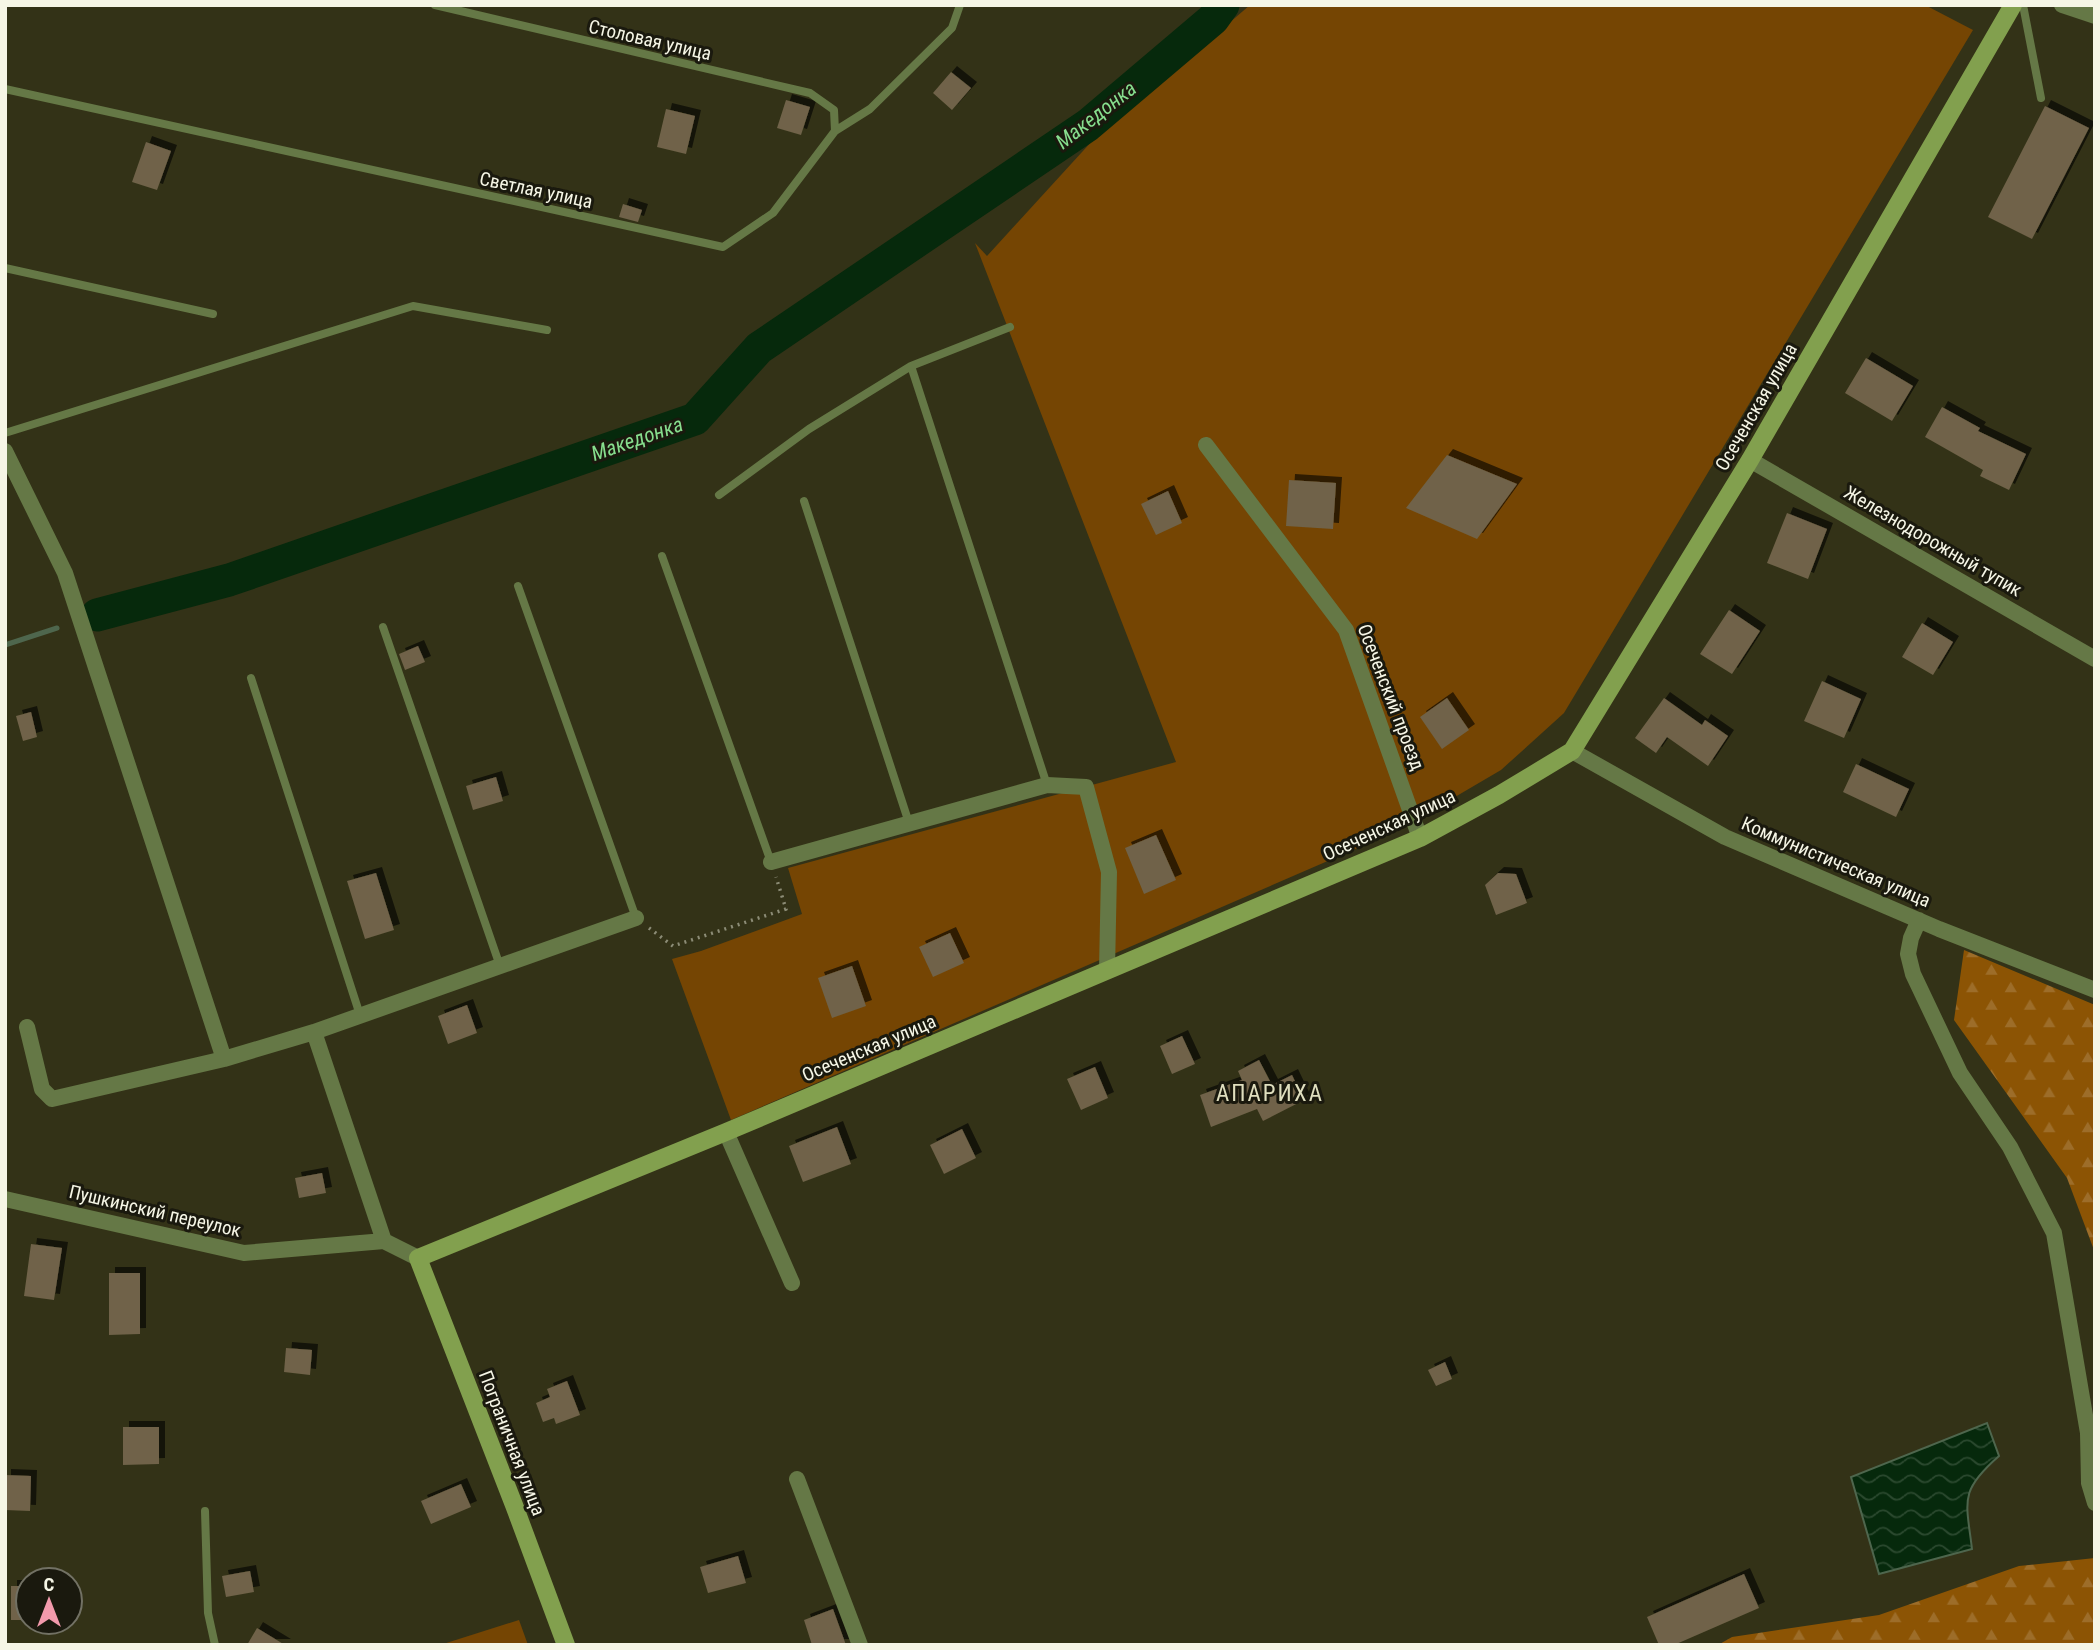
<svg xmlns="http://www.w3.org/2000/svg" width="2100" height="1650" viewBox="0 0 2100 1650" font-family="'Roboto Condensed',sans-serif">
<style>
.green{fill:#754503}
.forest{fill:url(#forest-firs)}
.water{fill:url(#water-waves);stroke:#4e664d;stroke-width:2}
.lines{fill:none;stroke-linecap:round;stroke-linejoin:round}
.stream{stroke:#4e664d;stroke-width:5}
.river{stroke:#06290c;stroke-width:33}
.building{fill:#6f6248;filter:url(#shadow)}
.path{stroke:#8c8c76;stroke-width:3.5;stroke-dasharray:2 5;stroke-linecap:butt}
.lane{stroke:#657846;stroke-width:8}
.street{stroke:#657846;stroke-width:16}
.secondary{stroke:#82a04e;stroke-width:18}
.labels{text-anchor:middle;dominant-baseline:central;stroke-width:6;stroke-linejoin:round;paint-order:stroke}
.street-label{font-size:19px;fill:#f6f6e6;stroke:#1a190e}
.water-label{font-size:21px;font-style:italic;fill:#87de8e;stroke:#1a190e}
.quarter-label{font-size:23px;letter-spacing:2px;fill:#dfdebe;stroke:#1a190e}
</style>
<defs>
<pattern id="forest-firs" width="22" height="20" patternUnits="userSpaceOnUse" patternTransform="scale(1.75)"><rect width="22" height="20" fill="#8c5404"/><path d="M5 1l3.5 6h-7zM16 11l3.5 6h-7z" fill="#9d6d29"/></pattern>
<pattern id="water-waves" width="16" height="10" patternUnits="userSpaceOnUse" patternTransform="scale(1.75)"><rect width="16" height="10" fill="#06290c"/><path d="M0 5q4-4 8 0t8 0" fill="none" stroke="#2b492f"/></pattern>
<filter id="shadow"><feDropShadow dx="6" dy="-6" stdDeviation="0" flood-color="#0009"/></filter>
</defs>
<rect width="100%" height="100%" fill="#333217"/>
<path class="green" d="M1250,5h675l48,25 -409,683 -63,57 -104,61 -666,289 -59,-161 29,-8 101,-37 -14,-46 388,-106 -201,-519 12,13 106,-116z
M519,1620l9,25h-88z"/>
<path class="forest" d="M1964,950l131,55v254l-1,-9 -27,-72 -113,-158z
M2095,1558v87h-377l14,-8 147,-22 140,-49z"/>
<path class="water" d="M1987,1423l12,33c-40,35 -33,44 -27,93l-93,25 -28,-97z"/>
<g class="lines">
<path class="stream" d="M5,645l52,-17"/>
<path class="river" d="M97,615l132,-35 466,-161 64,-71 329,-223 125,-106 10,-14"/>
</g>
<path class="building" d="M951,72l20,16 -19,22 -19,-17z
M786,100l24,7 -9,28 -24,-7z
M2045,106l44,22 -57,111 -44,-22z
M666,109l29,7 -9,38 -29,-7z
M146,142l25,9 -14,39 -25,-8z
M623,204l19,6 -4,12 -19,-5z
M1866,358l47,28 -21,35 -47,-28z
M1942,407l38,21 -2,3 48,23 -17,36 -29,-14 3,-6 -58,-33z
M1447,455l70,29 -40,55 -71,-31z
M1289,480l47,3 -3,46 -47,-3z
M1168,491l14,32 -26,12 -15,-31z
M1787,513l40,16 -19,50 -41,-16z
M1729,610l31,21 -28,43 -32,-20z
M1922,623l31,19 -20,33 -31,-18z
M418,646l7,16 -20,8 -6,-16z
M1822,681l39,18 -17,39 -40,-17z
M1447,698l22,32 -27,19 -22,-32z
M1664,698l38,27 3,-5 23,16 -20,30 -41,-29 -11,16 -21,-15z
M31,712l6,25 -14,4 -7,-25z
M1856,764l53,25 -13,28 -53,-25z
M496,777l7,24 -30,9 -7,-24z
M1156,835l20,45 -32,14 -19,-46z
M376,873l18,57 -29,9 -18,-58z
M1498,873l18,1 11,29 -31,12 -11,-30z
M950,933l14,30 -31,14 -14,-30z
M852,966l14,40 -34,12 -14,-40z
M467,1005l10,28 -29,11 -10,-28z
M1182,1036l13,28 -23,10 -12,-28z
M1259,1060l13,25 20,-10 12,25 -41,21 -6,-12 -46,18 -11,-32 42,-15 -4,-9z
M1095,1067l13,31 -27,12 -14,-31z
M837,1127l14,37 -48,18 -14,-36z
M962,1129l14,29 -32,16 -14,-29z
M322,1173l4,20 -27,5 -4,-20z
M31,1244l31,4 -8,52 -30,-4z
M109,1273h31v61l-31,1z
M286,1348l26,2 -2,25 -26,-3z
M1445,1362l7,17 -16,7 -8,-16z
M567,1381l13,34 -24,9 -2,-6 -11,4 -7,-19 14,-6 -3,-8z
M123,1427h36v37l-36,1z
M5,1475l26,1 -1,35 -25,-1z
M461,1484l10,23 -40,17 -10,-23z
M738,1556l8,27 -38,10 -8,-26z
M250,1571l4,21 -28,5 -4,-21z
M1744,1574l15,34 -85,37h-15l-12,-28z
M11,1586h17v34h-17z
M833,1609l13,36h-34l-8,-25z
M257,1628l28,17h-38z"/>
<g class="lines">
<path class="path" d="M649,928l24,18 113,-37 -10,-32"/>
<path class="lane" d="M435,5l375,88 24,17 1,21
M2023,5l18,93
M5,89l718,158 50,-34 62,-82 35,-22 82,-81 8,-23
M5,268l208,46
M911,366l136,419
M5,433l408,-127 134,24
M719,495l90,-66 102,-63 99,-39
M804,501l105,322
M662,556l109,306
M518,586l118,332
M383,627l117,339
M251,678l109,337
M205,1511l3,102 7,32"/>
<path class="street" d="M2062,5l33,11
M1206,445l140,185 74,208
M5,451l60,122 159,486
M1750,460l345,199
M1572,751l153,86 214,92 156,61
M771,862l276,-77 39,2 23,85 -2,98
M1919,920l-8,18 -3,16 5,20 47,99 50,74 44,86 34,200 1,50 6,20
M27,1027l15,62 10,10 172,-40 90,-27 322,-114
M314,1032l70,209
M726,1132l66,151
M5,1199l239,54 140,-12 34,17
M797,1479l63,166"/>
<path class="secondary" d="M566,1645l-52,-140 -96,-247 308,-126 694,-294 79,-43 73,-44 178,-291 263,-455"/>
</g>
<g class="labels">
<g class="street-label">
<text transform="translate(650 40) rotate(13)">Столовая улица</text>
<text transform="translate(536 190) rotate(12)">Светлая улица</text>
<text transform="translate(1756 407) rotate(-60)">Осеченская улица</text>
<text transform="translate(1933 541) rotate(30)">Железнодорожный тупик</text>
<text transform="translate(1391 697) rotate(69)">Осеченский проезд</text>
<text transform="translate(1389 825) rotate(-25)">Осеченская улица</text>
<text transform="translate(1836 862) rotate(23)">Коммунистическая улица</text>
<text transform="translate(869 1048) rotate(-23)">Осеченская улица</text>
<text transform="translate(155 1211) rotate(13)">Пушкинский переулок</text>
<text transform="translate(512 1443) rotate(69)">Пограничная улица</text>
</g>
<g class="water-label">
<text transform="translate(1096 115) rotate(-38)">Македонка</text>
<text transform="translate(637 439) rotate(-19)">Македонка</text>
</g>
<g class="quarter-label">
<text x="1270" y="1093">АПАРИХА</text>
</g>
</g>
<rect width="2100" height="1650" fill="none" stroke="#f6f6e6" stroke-width="14"/>
<g transform="translate(49 1601)"><circle r="33" fill="#1a190e" stroke="#727164" stroke-width="2"/>
<path d="M0-5L12 26L0 18L-12 26Z" fill="#f29aac"/>
<text y="-10" font-size="19" font-weight="bold" text-anchor="middle" fill="#f6f6e6">С</text>
</g>
</svg>
